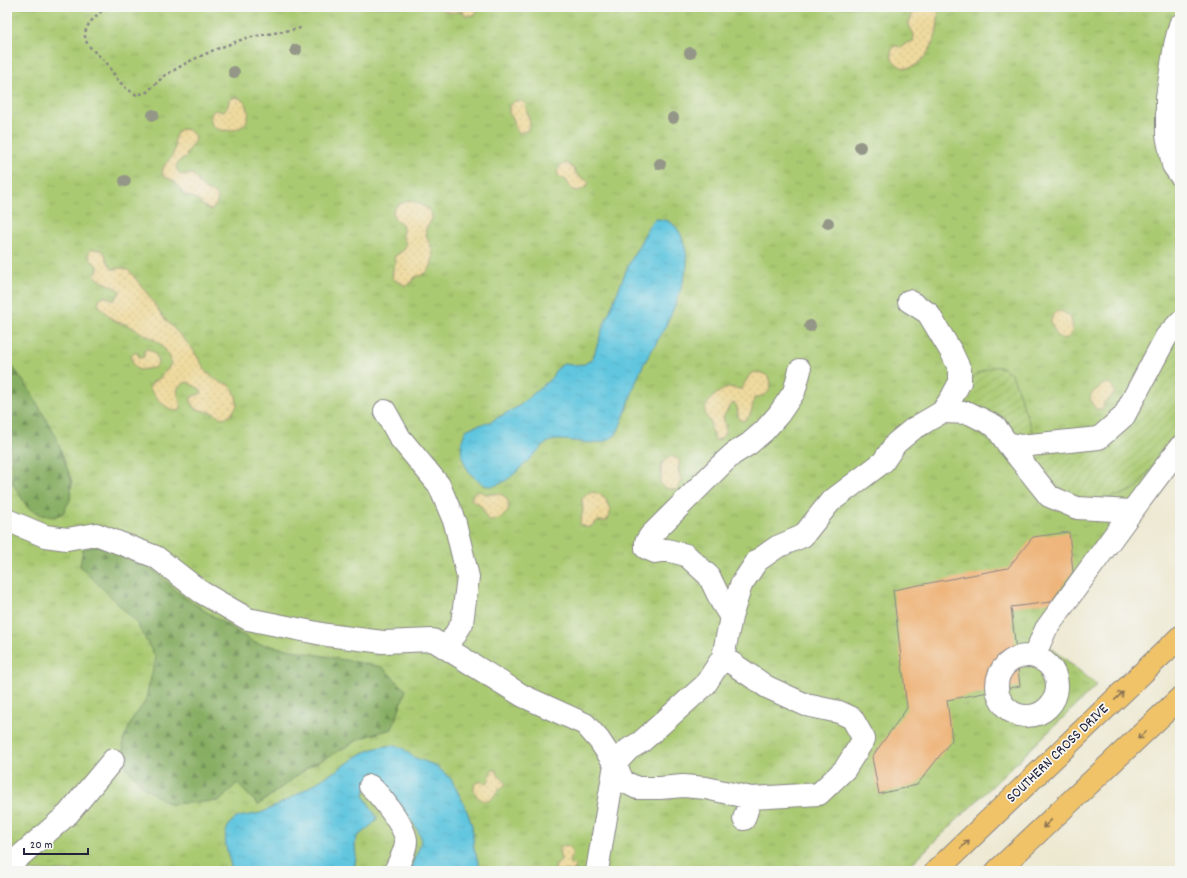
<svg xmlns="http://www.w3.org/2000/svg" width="1187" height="878" viewBox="0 0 1187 878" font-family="Dekko,sans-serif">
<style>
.grass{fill:url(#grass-tufts);stroke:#667656}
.forest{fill:url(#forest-firs);stroke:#546850}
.sand{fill:url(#sand-dots);stroke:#887e6c}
.garden{fill:url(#garden-furrows);stroke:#667656}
.water{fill:url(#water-ripples);stroke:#42748d}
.building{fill:#eeb57b}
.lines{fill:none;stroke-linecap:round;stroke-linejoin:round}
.minor-casing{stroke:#888586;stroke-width:24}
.highway-casing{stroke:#888586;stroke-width:24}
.path{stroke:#888586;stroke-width:2.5;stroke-dasharray:3 3;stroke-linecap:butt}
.minor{stroke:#fff;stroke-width:22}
.highway{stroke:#f0c369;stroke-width:22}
.tree{fill:#949787}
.oneway{stroke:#897252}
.labels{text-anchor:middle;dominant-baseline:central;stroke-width:3.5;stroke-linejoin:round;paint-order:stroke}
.street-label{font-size:15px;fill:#22223b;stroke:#f6f6f2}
</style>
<defs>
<pattern id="grass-tufts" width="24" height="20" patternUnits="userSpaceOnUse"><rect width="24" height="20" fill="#aaca72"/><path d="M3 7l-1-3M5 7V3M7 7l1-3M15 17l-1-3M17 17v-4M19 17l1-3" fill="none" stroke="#92ad64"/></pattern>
<pattern id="forest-firs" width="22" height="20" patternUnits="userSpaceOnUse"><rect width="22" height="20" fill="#87ae64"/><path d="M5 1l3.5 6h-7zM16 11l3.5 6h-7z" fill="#6e8d54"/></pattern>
<pattern id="sand-dots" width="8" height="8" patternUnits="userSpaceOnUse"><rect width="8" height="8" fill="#eeda9e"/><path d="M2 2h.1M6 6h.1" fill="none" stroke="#ccbb89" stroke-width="1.8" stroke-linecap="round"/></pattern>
<pattern id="garden-furrows" width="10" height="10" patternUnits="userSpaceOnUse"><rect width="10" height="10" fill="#aaca72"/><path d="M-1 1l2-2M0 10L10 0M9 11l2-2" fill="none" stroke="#92ad64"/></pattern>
<pattern id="water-ripples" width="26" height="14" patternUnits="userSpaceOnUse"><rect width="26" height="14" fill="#61c6df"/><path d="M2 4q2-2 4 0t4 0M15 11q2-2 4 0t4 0" fill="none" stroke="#54aac0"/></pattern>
</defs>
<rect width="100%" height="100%" fill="#f6f6f2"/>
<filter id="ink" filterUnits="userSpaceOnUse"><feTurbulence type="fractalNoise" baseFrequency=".025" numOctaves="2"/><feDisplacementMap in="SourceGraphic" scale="8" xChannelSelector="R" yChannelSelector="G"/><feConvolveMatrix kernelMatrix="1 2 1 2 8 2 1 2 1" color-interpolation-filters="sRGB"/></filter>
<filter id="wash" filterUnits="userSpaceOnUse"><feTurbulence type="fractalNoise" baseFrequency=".012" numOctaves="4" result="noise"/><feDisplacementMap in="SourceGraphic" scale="16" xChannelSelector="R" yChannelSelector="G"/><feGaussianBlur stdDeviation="0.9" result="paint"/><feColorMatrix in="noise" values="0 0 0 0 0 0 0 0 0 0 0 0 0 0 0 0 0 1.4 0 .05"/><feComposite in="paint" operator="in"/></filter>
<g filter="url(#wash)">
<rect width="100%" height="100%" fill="#ede8d0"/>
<path class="grass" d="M7,7h1173v445l-146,182 63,51 -193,186h-897z"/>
<path class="forest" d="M7,359l22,30 27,48 16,45 -2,18 -7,13 -9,4 -11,-2 -15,-7 -15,-24 -2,-35 -4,-6z
M121,541l61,55 73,47 127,24 24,23 -14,39 -31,9 -31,18 -20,10 -52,39 -21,-22 -17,18 -51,3 -27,-18 -17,-21 -2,-24 10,-23 12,-16 11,-44 -20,-36 -56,-56 3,-17z"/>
<path class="sand" d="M438,7h39v4l-3,4 -8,1 -4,-5c-9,2 -17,2 -24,-4z
M914,7h24c1,13 -1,29 -7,40 -6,11 -19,28 -33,18 -5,-4 -7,-7 -7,-13l3,-6h3l5,2 4,-5 7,-1 1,-7 -5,-10v-3l4,-8z
M235,97c15,2 18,23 6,30 -7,4 -18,5 -25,1 -7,-3 -7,-14 -1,-18 10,3 13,0 14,-10z
M515,101c12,-1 10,3 12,11 3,9 4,10 0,19l-8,2 -4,-5 -1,-8 -5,-7v-7z
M184,129c7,1 11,5 11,11l-7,11 -2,6c-5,3 -11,5 -9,13l4,5 11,-1c5,3 6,9 10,13 7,7 10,1 16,11 -1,5 -3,10 -7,12 -12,-4 -12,-14 -26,-14l-10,-14 -12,-6c-3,-14 9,-14 11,-25 3,-9 -3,-10 5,-21z
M567,163l7,6 3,6 12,7 -4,6 -7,3 -7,-2c-2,-3 -3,-6 -5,-9 -2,-2 -3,-1 -6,-3 -7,-6 1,-12 7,-14z
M409,200c8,3 27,9 22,21 -3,5 -7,8 -5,14 1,5 5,9 6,14 2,9 0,21 -8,25 -3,2 -6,2 -9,3l-4,6 -5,3 -13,-7c-2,-6 1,-10 2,-16 0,-2 -1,-5 0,-7l9,-6 2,-6 -3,-7v-11l-1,-2 -8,-6 -1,-7 3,-5z
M91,249l10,1 4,3 1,6 6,10h4l1,-1h5l6,2 5,5 16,21 14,21 29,31 15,25 14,10 7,1 5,5 3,7 1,10 -7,10 -8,2c-3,-1 -5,-3 -9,-5 -8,-4 -23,1 -22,-16l9,-3 2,-2 -2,-3 -13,-7c-17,6 -6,15 -6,27l-2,2c-12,1 -25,-15 -30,-24l5,-6 5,-2 5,-7 4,-3 3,-6 -1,-6 -10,-14 -34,-19c-12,0 -21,-12 -28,-20l2,-6 5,-2 7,4h3l1,-3 3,-2 1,-4 -3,-3 -14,-6 -9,-7 4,-5v-4c-6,-4 -8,-6 -9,-13z
M1057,311c23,0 18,38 0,25 -4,-10 -11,-16 0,-25z
M147,349c8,2 10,6 11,14l-4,5 -16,2 -5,-6 -2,-9 3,-2h4l1,4h5v-6z
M759,372c8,2 14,7 11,16 -1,3 -1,4 -4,6 -3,3 -8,2 -12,4 -2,9 -1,17 -10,23l-4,-1c-4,-5 0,-13 -6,-17l-2,1c-2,2 -7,10 -8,11 -2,11 7,15 -5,25h-4l-4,-9v-8c-2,-4 -6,-6 -6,-11 -1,-9 15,-23 23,-24 5,-1 9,1 13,1l10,-16z
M1105,383c7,0 8,4 10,10l-7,7 -4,2v5l-2,2h-6c-13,-15 -1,-17 9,-26z
M672,456l6,3 2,2 -2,9 4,11 -4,7 -2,2c-4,-1 -9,-1 -12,-3 -5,-3 -4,-7 -3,-11 0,-2 0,-4 0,-6 -1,-7 6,-12 11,-14z
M477,491c4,0 5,2 9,3 5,1 11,-2 16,1 3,1 5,4 6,7 4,12 -8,17 -17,19 -8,-4 -4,-7 -9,-13 -2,-4 -7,-6 -11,-8l2,-6z
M592,492c13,2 18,11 18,24l-5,5h-7l-9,7 -8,-3 -1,-3 3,-11 -1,-12 6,-6z
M492,770h4c1,3 2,5 4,7 3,3 6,3 5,8 -2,2 -5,3 -7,6 -3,3 -4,6 -8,9 -12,5 -22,-15 -12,-18 2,-1 6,1 9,1l2,-3z
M565,845l4,1 3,4v6l-3,5 2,4 2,-1 2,2v5h-19l-1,-4 6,-7 -2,-10 2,-3z"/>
<path class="garden" d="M1180,330v100l-17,20 -25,37 -7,4 -14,5 -18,4h-15l-19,-8 -33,-24 -5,-15 83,-13c12,-6 16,-10 23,-21z
M993,367h9l10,7 22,62 -15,6 -61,-35c9,-21 11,-33 35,-40z"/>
<path class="water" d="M655,219c13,0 20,4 26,16 4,10 6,19 6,30 -1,7 -3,13 -5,20 -6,19 -13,36 -23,53 -6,12 -14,22 -19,34 -7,16 -11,33 -18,49 -2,5 -4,12 -8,15 -18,15 -43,0 -63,5 -4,1 -8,5 -12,9 -12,10 -33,38 -50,36 -4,0 -7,-3 -10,-5 -8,-5 -13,-13 -16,-22 -3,-10 -2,-19 3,-29l6,-3 18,-5 29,-16 28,-24 5,-5 3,-6 8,-7 9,1 13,-1 8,-6 9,-28 26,-64 21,-40z
M396,745l8,4 9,8 21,8 8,6 9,8 14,27 7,19 2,24 7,22h-72l11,-25 1,-9 -6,-11 -22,-31 -5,-11 -13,-6 -9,8 -2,10 13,22 -2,4 -18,15 -2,8 1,11 -2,15h-122c-2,-14 -10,-28 -5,-42 8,-18 22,-11 36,-17 30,-13 57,-32 85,-49 16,-13 28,-16 48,-18z"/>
<g id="blocks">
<path class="building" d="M1069,532l4,40 -22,30 -40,5 9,79 -73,14 5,40 -35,45 -38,9 -7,-37 35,-49 -14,-118 115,-22 25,-31z"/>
</g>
</g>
<g filter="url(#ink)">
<use href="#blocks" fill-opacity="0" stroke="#888586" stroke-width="1"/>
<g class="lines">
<defs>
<path id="minor" d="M1180,25l-5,20 -8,52v38l6,30 7,10
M909,301l19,12 24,40 8,17v12l-8,15 -10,15
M385,411l15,27 39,47 16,38 13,54 -6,46 -15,25
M1007,443l42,53 28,12 55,3
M7,520l38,16 22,3 29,-5 60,23 45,35 47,27 79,16 56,7 50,-2 90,56 62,28 14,16 16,24 8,17 14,7h23l23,-2 23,2 45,10 68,-4 26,-25 19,-30 -12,-21 -13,-6 -33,-7 -39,-18 -44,-30
M731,617l-9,-14 -13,-27 -23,-21 -19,-5 -12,2 -9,-4v-6l4,-6 71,-71 12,-11 16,-10 15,-13 15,-17 15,-22 6,-22
M1034,656l12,-27 86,-118 48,-64
M997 686a30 30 0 1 1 60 0a30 30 0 1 1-60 0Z
M370,786c11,10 36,42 36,55 0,10 -7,21 -11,30
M744,819l7,-21
M7,866l5,-3 56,-49 45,-54
M597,871l18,-107 14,-15 12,-7 64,-57 18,-28 8,-40 10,-32 16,-24 20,-14 26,-11 27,-34 53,-40 13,-19 17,-14 29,-17 27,1 26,13 12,17 13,3 79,-8 25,-22 42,-79 14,-15"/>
<path id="highway" d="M936,871l244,-234
M997,871l183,-173"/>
</defs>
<use href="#minor" class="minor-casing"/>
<use href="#highway" class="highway-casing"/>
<path class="path" d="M106,7c-8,8 -21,16 -21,29 0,10 14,19 21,26 4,5 7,12 12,18 5,6 11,11 19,15l10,-3 17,-16 24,-14 26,-12 32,-12 55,-10"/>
<use href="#minor" class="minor"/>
<use href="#highway" class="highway"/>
</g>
<g class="tree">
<circle cx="296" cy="50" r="6"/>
<circle cx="690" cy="53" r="6"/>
<circle cx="234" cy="72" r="6"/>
<circle cx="153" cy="115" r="6"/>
<circle cx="673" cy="118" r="6"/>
<circle cx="860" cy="147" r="6"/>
<circle cx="660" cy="164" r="6"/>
<circle cx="125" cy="181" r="6"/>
<circle cx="828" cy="223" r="6"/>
<circle cx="810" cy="326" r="6"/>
</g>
<defs><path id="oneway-shaft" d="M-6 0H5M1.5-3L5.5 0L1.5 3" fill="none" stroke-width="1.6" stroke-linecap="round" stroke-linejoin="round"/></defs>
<g class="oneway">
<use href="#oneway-shaft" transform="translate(1119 696) rotate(-44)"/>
<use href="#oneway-shaft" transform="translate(1142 735) rotate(137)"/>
<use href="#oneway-shaft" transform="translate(1047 824) rotate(137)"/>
<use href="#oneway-shaft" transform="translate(965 844) rotate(-44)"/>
</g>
</g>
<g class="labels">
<g class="street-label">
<text transform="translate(1058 754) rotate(-44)">SOUTHERN CROSS DRIVE</text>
</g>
</g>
<rect width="1187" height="878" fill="none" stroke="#f6f6f2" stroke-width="24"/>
<path d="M24 848v6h64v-6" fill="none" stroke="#22223b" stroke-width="2"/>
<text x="30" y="848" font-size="12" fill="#22223b" stroke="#f6f6f2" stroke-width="3" paint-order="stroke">20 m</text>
</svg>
